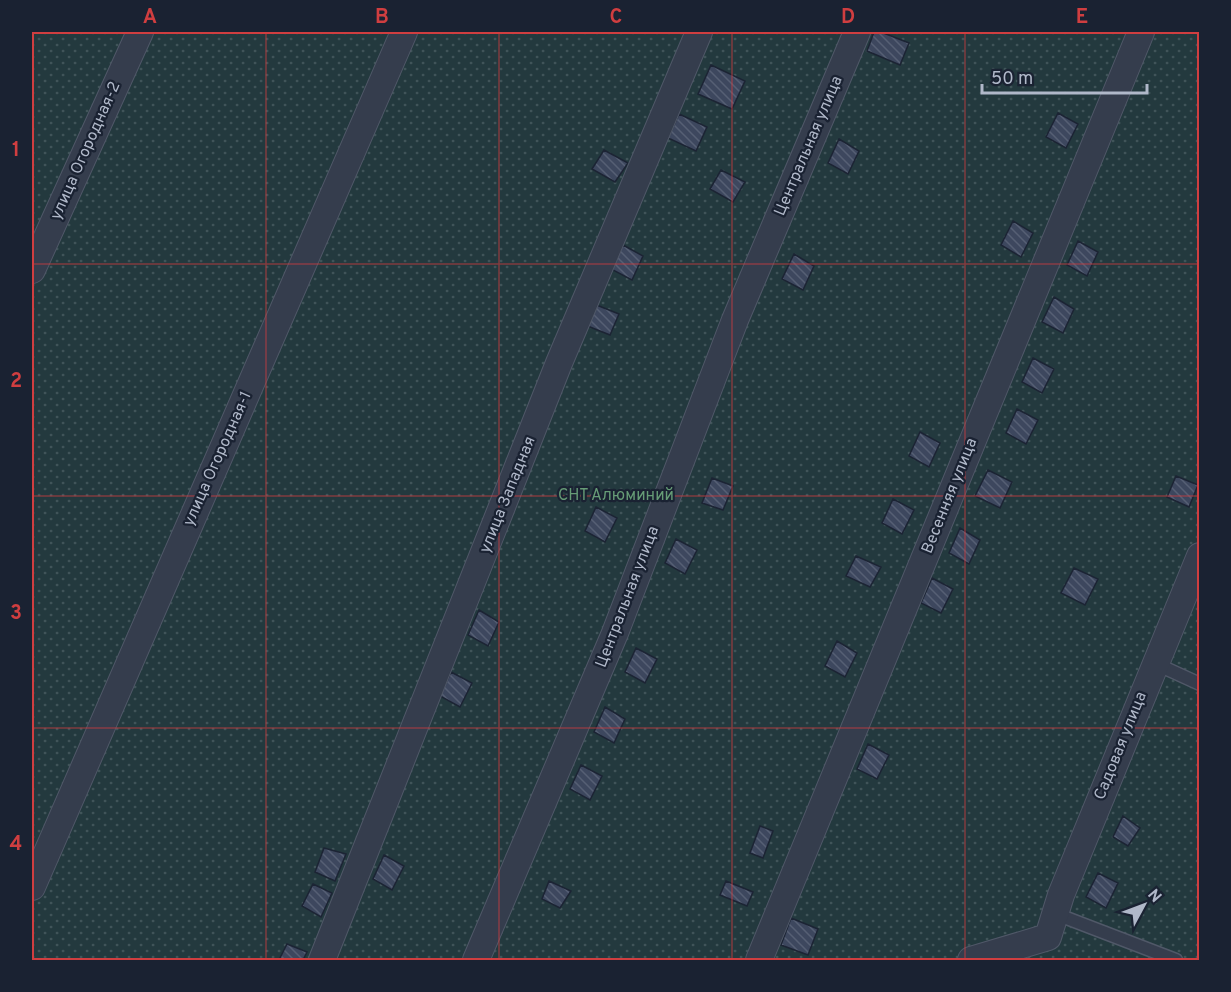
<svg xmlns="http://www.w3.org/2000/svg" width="1231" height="992" viewBox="0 0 1231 992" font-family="Overpass,sans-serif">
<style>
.garden{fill:url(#garden-dots)}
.building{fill:url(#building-back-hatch);stroke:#1c2434;stroke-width:1.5}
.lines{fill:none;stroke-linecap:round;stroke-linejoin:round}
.service-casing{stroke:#505868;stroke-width:15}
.minor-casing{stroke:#505868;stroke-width:28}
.service{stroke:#353d4d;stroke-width:12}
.minor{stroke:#353d4d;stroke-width:26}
.grid{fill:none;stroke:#d03e40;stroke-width:1.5;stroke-opacity:0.55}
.labels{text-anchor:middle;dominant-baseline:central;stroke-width:4.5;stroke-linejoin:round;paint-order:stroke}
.street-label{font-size:16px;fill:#b0b8c9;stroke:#1a2232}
.park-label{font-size:16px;fill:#669c76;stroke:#1a2232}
.neatline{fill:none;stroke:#d03e40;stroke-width:2}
.grid-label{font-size:20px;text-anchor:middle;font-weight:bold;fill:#d03e40}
</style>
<defs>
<pattern id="garden-dots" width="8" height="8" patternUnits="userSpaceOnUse" patternTransform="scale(1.5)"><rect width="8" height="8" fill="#23393e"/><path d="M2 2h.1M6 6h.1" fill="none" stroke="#405459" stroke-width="1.8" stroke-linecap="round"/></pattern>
<pattern id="building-back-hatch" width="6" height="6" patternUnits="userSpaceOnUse" patternTransform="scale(1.5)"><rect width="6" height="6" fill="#3d475e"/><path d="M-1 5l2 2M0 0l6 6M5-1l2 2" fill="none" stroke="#565f74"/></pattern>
</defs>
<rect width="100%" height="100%" fill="#212b3d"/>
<path class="garden" d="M32,32h1167v928h-1167z"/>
<path class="building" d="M874,32h7l28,11 -9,22 -33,-14z
M711,65l34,16 -13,28 -34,-15z
M1058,113l20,11 -12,24 -20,-11z
M679,114l28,13 -11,24 -28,-13z
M839,139l20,12 -11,23 -20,-11z
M604,150l24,13 -13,19 -23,-13z
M721,170l24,12 -12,20 -23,-13z
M1013,221l20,12 -12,24 -20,-12z
M1078,241l20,11 -11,24 -20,-11z
M623,245l20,11 -11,24 -21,-11z
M794,254l20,12 -11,24 -21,-11z
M1054,297l20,12 -11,24 -21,-11z
M594,304l25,10 -9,21 -25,-10z
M1033,358l21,11 -12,24 -20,-11z
M1017,409l21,11 -12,24 -20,-11z
M920,432l20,11 -11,24 -20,-11z
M988,470l24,12 -12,26 -25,-12z
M1176,476l22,9 -9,22 -22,-10z
M712,478l21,8 -10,24 -21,-7z
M893,499l21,11 -12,24 -20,-11z
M596,507l21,11 -12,24 -20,-11z
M960,528l20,12 -11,24 -20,-11z
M676,539l21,11 -12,24 -20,-11z
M856,556l25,11 -11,20 -24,-11z
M1074,568l24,11 -13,26 -24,-12z
M932,578l21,11 -12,24 -20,-10z
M479,610l20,12 -11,24 -20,-11z
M837,641l20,12 -12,24 -20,-11z
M636,648l21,11 -12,24 -20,-11z
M451,672l21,11 -12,24 -20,-11z
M605,707l20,12 -11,24 -20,-11z
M868,744l21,11 -12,24 -20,-10z
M581,765l21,11 -12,24 -20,-11z
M1123,816l17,12 -12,18 -15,-9z
M760,826l13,5 -10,27 -13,-5z
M324,848l22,6 -11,27 -20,-9z
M384,855l20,11 -12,24 -19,-11z
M1098,873l20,10 -12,25 -20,-11z
M549,881l22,10 -11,17 -18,-9z
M726,881l27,11 -6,14 -27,-11z
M313,884l19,9 -11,24 -19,-11z
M791,918l27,11 -10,26 -27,-10z
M287,944l20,8 -4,8h-24z"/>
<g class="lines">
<defs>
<path id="service" d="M1154,663l46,21
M1056,914l120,46"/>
<path id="minor" d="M32,270l108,-238
M32,887l372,-855
M322,960l237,-597 140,-331
M476,960l139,-327 120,-313 122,-288
M759,960l382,-928
M971,960l77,-23 13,-42 139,-339"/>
</defs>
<use href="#service" class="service-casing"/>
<use href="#minor" class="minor-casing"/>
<use href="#service" class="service"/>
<use href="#minor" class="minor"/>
</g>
<path class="grid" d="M266,32v928M499,32v928M732,32v928M965,32v928M32,264h1168M32,496h1168M32,728h1168"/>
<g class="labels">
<g class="street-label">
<text transform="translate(809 146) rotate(-67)">Центральная улица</text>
<text transform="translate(86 151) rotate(-66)">улица Огородная-2</text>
<text transform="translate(218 459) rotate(-66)">улица Огородная-1</text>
<text transform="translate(508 495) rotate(-68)">улица Западная</text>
<text transform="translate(950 496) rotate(-68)">Весенняя улица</text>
<text transform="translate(628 597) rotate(-69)">Центральная улица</text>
<text transform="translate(1121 746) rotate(-68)">Садовая улица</text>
</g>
<g class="park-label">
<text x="616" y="496">СНТ Алюминий</text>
</g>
</g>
<rect width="1231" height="992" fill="none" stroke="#1a2232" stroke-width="66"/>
<g transform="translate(1144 905) rotate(49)" stroke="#1a2232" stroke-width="4.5" paint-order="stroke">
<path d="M0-4.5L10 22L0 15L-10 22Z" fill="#b0b8c9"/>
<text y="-9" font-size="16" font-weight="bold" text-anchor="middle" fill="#b0b8c9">N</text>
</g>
<path d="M982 84v9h165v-9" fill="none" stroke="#b0b8c9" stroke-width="3"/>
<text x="991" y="84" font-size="18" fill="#b0b8c9" stroke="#1a2232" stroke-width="4.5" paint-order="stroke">50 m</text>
<rect x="33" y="33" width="1165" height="926" class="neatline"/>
<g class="grid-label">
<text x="150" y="23">A</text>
<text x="382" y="23">B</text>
<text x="616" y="23">C</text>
<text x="848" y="23">D</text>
<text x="1082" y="23">E</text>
<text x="16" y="156">1</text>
<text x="16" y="387">2</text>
<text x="16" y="619">3</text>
<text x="16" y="850">4</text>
</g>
</svg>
